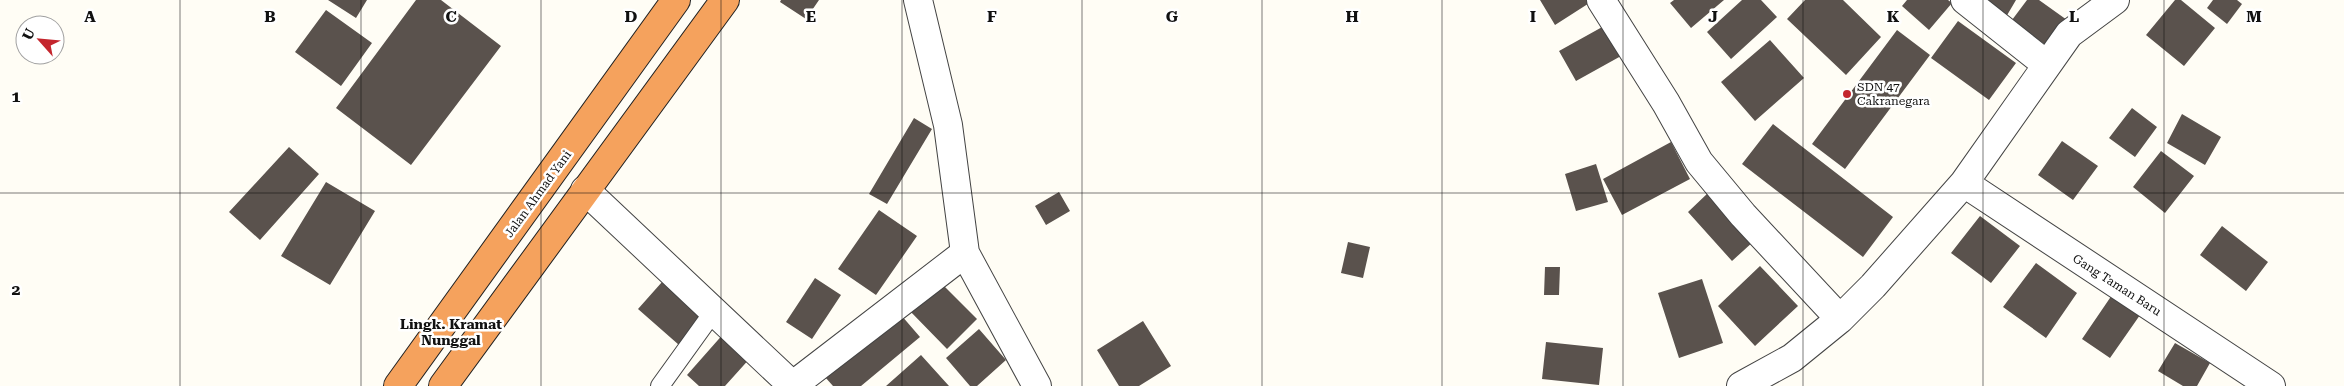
<svg xmlns="http://www.w3.org/2000/svg" width="2344" height="386" viewBox="0 0 2344 386" font-family="'Roboto Serif',serif">
<style>
.building{fill:#5a524d}
.lines{fill:none;stroke-linecap:round;stroke-linejoin:round}
.lane-casing{stroke:#444;stroke-width:20}
.street-casing{stroke:#444;stroke-width:30}
.highway-casing{stroke:#222;stroke-width:30}
.lane{stroke:#fff;stroke-width:18}
.street{stroke:#fff;stroke-width:28}
.highway{stroke:#f5a25d;stroke-width:28}
.grid{fill:none;stroke:#111;stroke-width:1;stroke-opacity:0.55}
.poi-dot{fill:#c4262e;stroke:#fff;stroke-width:2}
.labels{text-anchor:middle;dominant-baseline:central;stroke-width:5;stroke-linejoin:round;paint-order:stroke}
.poi-label{font-size:12px;fill:#111;stroke:#fff;text-anchor:start}
.street-label{font-size:12px;fill:#111;stroke:#fff}
.neighbourhood-label{font-size:14px;font-weight:bold;fill:#111;stroke:#fff}
.grid-label{font-size:16px;text-anchor:middle;font-weight:bold;fill:#111;stroke:#fff;stroke-width:5;stroke-linejoin:round;paint-order:stroke}
</style>
<rect width="100%" height="100%" fill="#fffdf5"/>
<path class="building" d="M328,0h39l-11,18z
M416,0h25l60,46 -90,119 -75,-57z
M781,0h38l-13,19 -26,-17z
M1540,0h54l-39,25z
M1674,0h50l-33,28 -21,-25z
M1742,0h19l16,17 -46,42 -24,-27z
M1805,0h38l38,37 -35,38 -59,-56z
M1907,0h41l4,3 -23,27 -27,-24z
M1977,0h39l-10,17z
M2027,0h12l28,20 -19,27 -36,-27z
M2175,0h6l34,28 -31,38 -38,-31z
M2213,0h24l5,4 -15,20 -20,-16z
M326,10l46,33 -31,43 -46,-34z
M1613,21l17,30 -54,30 -17,-30z
M1958,21l58,42 -27,37 -58,-42z
M1897,30l33,25 -85,114 -33,-25z
M1770,40l34,38 -49,43 -34,-39z
M2132,108l25,19 -22,30 -26,-19z
M2182,114l39,23 -16,28 -38,-22z
M914,118l18,11 -45,75 -18,-10z
M1773,124l120,93 -30,40 -121,-93z
M2062,141l36,25 -25,34 -35,-25z
M1671,142l19,37 -68,36 -19,-36z
M289,147l30,27 -59,66 -31,-28z
M2161,151l33,25 -29,37 -32,-26z
M1596,164l12,38 -32,9 -11,-37z
M326,182l49,29 -45,74 -49,-29z
M1059,192l11,19 -24,14 -11,-19z
M1709,192l45,49 -22,20 -44,-49z
M879,210l38,26 -41,59 -38,-26z
M1980,216l40,30 -29,37 -40,-30z
M2222,226l46,36 -22,29 -46,-36z
M1348,242l22,5 -7,31 -22,-5z
M2036,263l41,30 -31,45 -43,-31z
M1760,266l38,40 -43,40 -37,-40z
M1545,267h15l-1,28h-15z
M815,278l26,17 -29,44 -26,-17z
M937,279l40,40 -30,30 -39,-40z
M1702,279l21,64 -44,15 -21,-65z
M662,282l41,36 -24,27 -41,-36z
M2112,295l28,20 -30,43 -28,-19z
M901,315l19,22 -59,49h-28l-8,-9z
M1143,321l28,45 -32,20h-20l-22,-36z
M979,329l27,31 -29,26h-7l-24,-28z
M725,332l27,24 -27,30h-26l-12,-11z
M1546,342l57,6 -4,37 -57,-6z
M2175,343l35,20 -13,23h-14l-25,-15z
M921,355l28,31h-63z"/>
<g class="lines">
<defs>
<path id="lane" d="M660,386l54,-75"/>
<path id="street" d="M918,0l30,125 17,128 72,133
M1601,0l65,103 33,59 44,53 97,104
M1965,0l82,65
M1964,183l307,203
M585,190l208,196
M792,386l173,-133
M1741,386l51,-28 48,-39 33,-33 91,-103 105,-149 46,-34"/>
<path id="highway" d="M398,386l278,-386
M443,386l282,-386"/>
</defs>
<use href="#lane" class="lane-casing"/>
<use href="#street" class="street-casing"/>
<use href="#highway" class="highway-casing"/>
<use href="#lane" class="lane"/>
<use href="#street" class="street"/>
<use href="#highway" class="highway"/>
</g>
<path class="grid" d="M180,0v386M361,0v386M541,0v386M721,0v386M902,0v386M1082,0v386M1262,0v386M1442,0v386M1623,0v386M1803,0v386M1983,0v386M2164,0v386M0,193h2344"/>
<circle class="poi-dot" cx="1847" cy="94" r="5"/>
<g class="labels">
<g class="poi-label">
<text x="1857" y="87">SDN 47<tspan x="1857" dy="14">Cakranegara</tspan></text>
</g>
<g class="street-label">
<text transform="translate(538 194) rotate(-54)">Jalan Ahmad Yani</text>
<text transform="translate(2117 285) rotate(33)">Gang Taman Baru</text>
</g>
<g class="neighbourhood-label">
<text x="451" y="324">Lingk. Kramat<tspan x="451" dy="16">Nunggal</tspan></text>
</g>
</g>
<g class="grid-label">
<text x="90" y="22">A</text>
<text x="270" y="22">B</text>
<text x="451" y="22">C</text>
<text x="631" y="22">D</text>
<text x="811" y="22">E</text>
<text x="992" y="22">F</text>
<text x="1172" y="22">G</text>
<text x="1352" y="22">H</text>
<text x="1533" y="22">I</text>
<text x="1713" y="22">J</text>
<text x="1893" y="22">K</text>
<text x="2074" y="22">L</text>
<text x="2254" y="22">M</text>
<text x="16" y="102">1</text>
<text x="16" y="295">2</text>
</g>
<g transform="translate(40 40) rotate(297)"><circle r="24" fill="#ffffff" stroke="#a0a0a0"/>
<path d="M0-4L9 19L0 12L-9 19Z" fill="#c4262e"/>
<text y="-8" font-size="14" font-weight="bold" text-anchor="middle" fill="#111111">U</text>
</g>
</svg>
